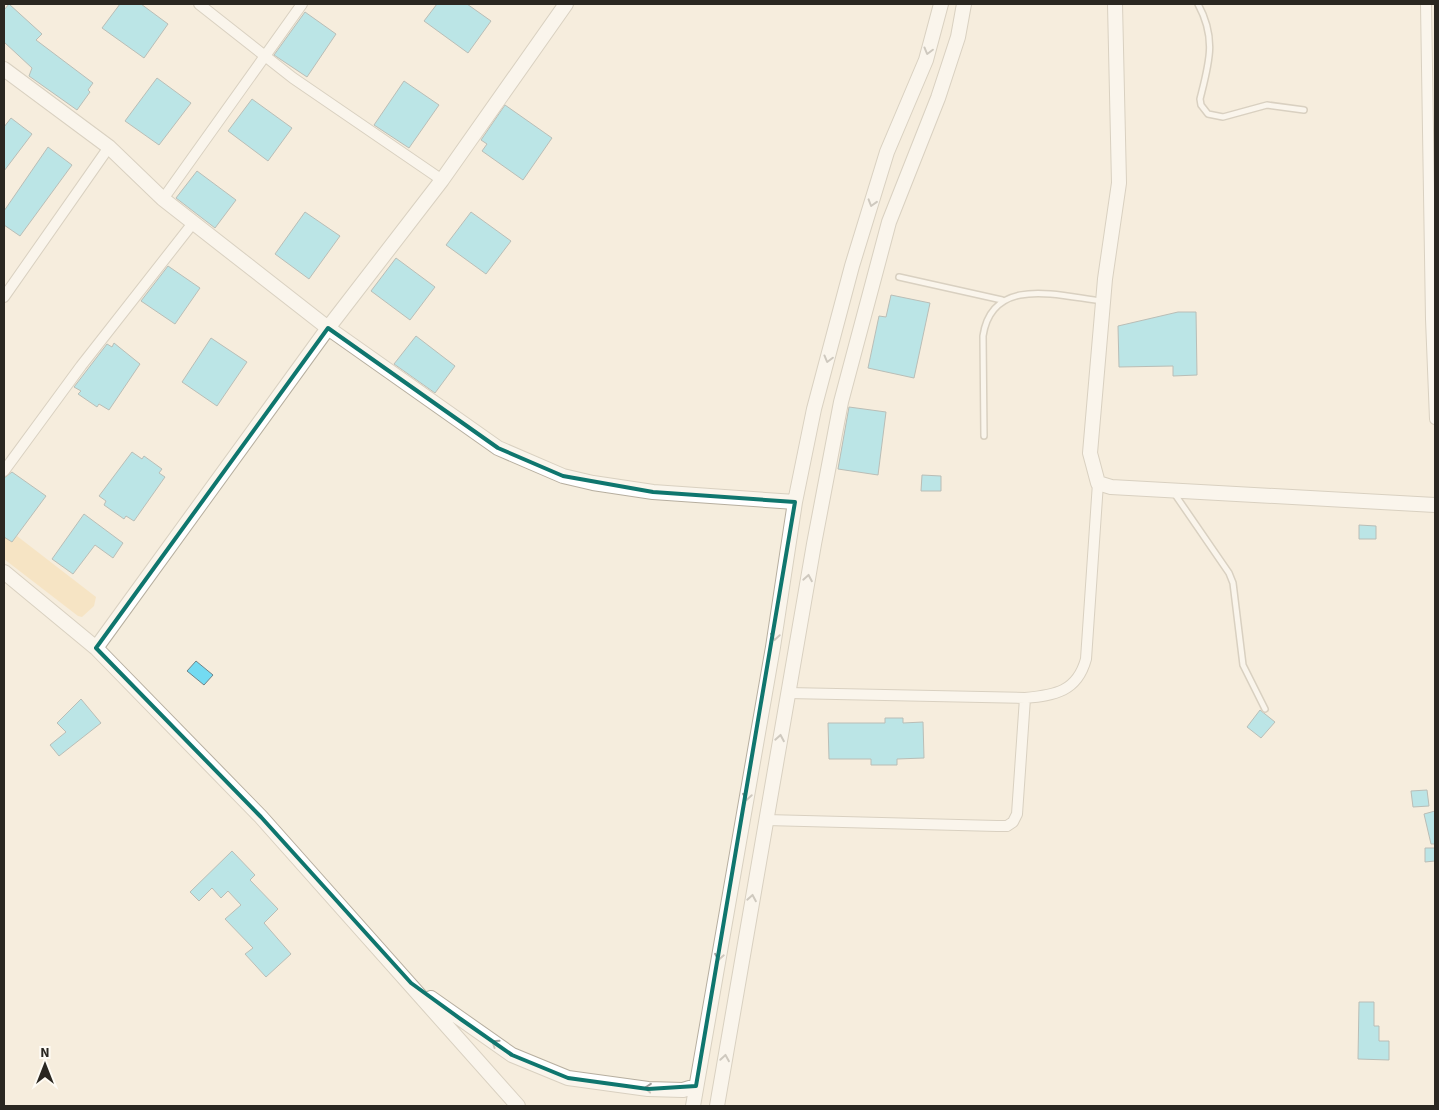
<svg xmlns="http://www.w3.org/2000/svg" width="1439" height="1110" viewBox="0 0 1439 1110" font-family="'Source Sans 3',sans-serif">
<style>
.green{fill:#f5daa7}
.building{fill:#73dbf2;stroke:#708488}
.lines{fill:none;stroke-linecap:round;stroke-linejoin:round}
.lane-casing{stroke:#b6ae9f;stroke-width:8}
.street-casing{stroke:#b6ae9f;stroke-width:12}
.secondary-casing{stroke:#b6ae9f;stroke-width:16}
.lane{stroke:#fff;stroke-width:5}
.street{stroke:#fff;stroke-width:10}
.secondary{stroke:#fff;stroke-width:14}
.oneway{stroke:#9f9e9b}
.marked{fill:none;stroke:#0f766e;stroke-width:4;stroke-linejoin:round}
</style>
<rect width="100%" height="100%" fill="#f5eddd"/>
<path class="green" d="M4,526l92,71 -2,9 -12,11 -4,-1 -74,-57z"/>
<path class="building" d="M9,4l33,30 -6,6 57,43 -5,7 2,2 -13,18 -48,-34 3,-8 -28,-26v-32z
M120,4h21l27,20 -24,34 -42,-30z
M437,4h30l24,17 -23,32 -44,-32z
M305,12l31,22 -29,43 -33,-22z
M157,78l34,25 -32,42 -34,-24z
M404,81l35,24 -30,43 -35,-23z
M252,99l40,29 -24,33 -40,-30z
M505,105l47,33 -29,42 -41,-29 5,-7 -6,-4z
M11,118l21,16 -28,37v-44z
M48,147l24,18 -52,71 -16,-11v-14z
M197,171l39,29 -21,28 -39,-30z
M305,212l35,24 -31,43 -34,-25z
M471,212l40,29 -25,33 -40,-29z
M396,258l39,29 -25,33 -39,-29z
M168,266l32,22 -25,36 -34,-23z
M891,295l39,8 -16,75 -46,-10 11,-52 7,1z
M1178,312h18l1,63 -24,1v-10l-54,1 -1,-41z
M416,336l39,30 -20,27 -41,-29z
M211,338l36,24 -30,44 -35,-24z
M114,343l26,21 -31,46 -10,-6 -2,3 -19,-13 3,-3 -7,-4 33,-43 5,3z
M849,407l37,5 -8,63 -40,-6z
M132,452l10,7 2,-3 18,13 -3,4 6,4 -31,44 -8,-5 -2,3 -20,-14 2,-4 -7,-5z
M12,472l34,24 -34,46 -8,-5v-59z
M922,475l19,1v15h-20z
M84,514l39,29 -10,15 -18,-13 -22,29 -21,-15z
M1359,525l17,1v13h-17z
M196,661l17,14 -9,10 -17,-14z
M81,699l20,24 -42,33 -9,-11 16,-13 -9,-9z
M1260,710l15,12 -14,16 -14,-11z
M885,718h18v5l20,-1 1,36 -27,1v6h-26v-6h-42l-1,-36h57z
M1427,790l2,16 -16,1 -2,-16z
M1435,811v33h-4l-7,-30z
M1425,848h10v13l-10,1z
M232,851l23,24 -5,5 28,29 -14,14 27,31 -25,23 -21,-23 8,-6 -28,-29 16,-14 -13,-14 -7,7 -9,-10 -13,13 -9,-9z
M1359,1002h15v24h5v15h10v19l-31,-1z"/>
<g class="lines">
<defs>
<path id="lane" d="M1198,4c19,35 11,59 2,95l1,6 7,9 15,3 44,-12 37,5
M899,277l103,23
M984,436l-1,-100c9,-61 76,-40 119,-35
M1174,493l55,80 4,10 10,82 22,44"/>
<path id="street" d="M199,4l94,74 149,102
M1426,4l5,315 4,100
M163,199l139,-195
M4,297l105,-150
M4,471l77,-105 112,-143
M788,693l237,5c30,-3 52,-6 61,-39l12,-176
M766,820l231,6h10l6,-4 4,-8 8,-116"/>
<path id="secondary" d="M1115,4l4,179 -14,96 -15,174 8,30 13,4 324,18
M4,69l105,78 54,52 165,129 170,120 65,28 30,7 60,9 142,10
M4,572l92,76 165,169 257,289
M96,648l232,-320 114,-148 124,-176
M431,998l81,57 56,23 80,11 35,1 13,-4
M693,1106l80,-459 22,-145 19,-93 38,-143 35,-114 39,-92 15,-56
M717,1106l97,-562 27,-142 48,-180 49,-124 20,-61 6,-33"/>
</defs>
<use href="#lane" class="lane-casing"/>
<use href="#street" class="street-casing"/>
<use href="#secondary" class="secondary-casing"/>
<use href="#lane" class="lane"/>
<use href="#street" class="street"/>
<use href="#secondary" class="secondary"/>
</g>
<defs><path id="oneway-chevron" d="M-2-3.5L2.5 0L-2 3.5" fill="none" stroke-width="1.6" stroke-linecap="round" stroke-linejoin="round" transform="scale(1.25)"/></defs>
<g class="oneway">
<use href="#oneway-chevron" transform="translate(928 51) rotate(105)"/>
<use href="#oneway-chevron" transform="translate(872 203) rotate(107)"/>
<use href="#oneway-chevron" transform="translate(828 359) rotate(105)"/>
<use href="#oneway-chevron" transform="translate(808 578) rotate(-80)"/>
<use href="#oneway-chevron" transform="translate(775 637) rotate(99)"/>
<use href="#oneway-chevron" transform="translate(780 738) rotate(-80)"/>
<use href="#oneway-chevron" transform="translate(747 797) rotate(99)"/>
<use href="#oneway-chevron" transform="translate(752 898) rotate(-80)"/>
<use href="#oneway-chevron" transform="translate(719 957) rotate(100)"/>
<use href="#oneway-chevron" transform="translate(495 1043) rotate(-145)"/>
<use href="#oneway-chevron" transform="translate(725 1058) rotate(-81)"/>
<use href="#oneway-chevron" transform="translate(648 1088) rotate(-175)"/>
</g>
<path d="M0 0H1439V1110H0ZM328,328l170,120 65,28 90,16 142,10 -99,584 -48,3 -80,-11 -56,-23 -50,-35 -51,-37 -150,-166 -165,-169z" fill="#f5eddd" fill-opacity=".55" fill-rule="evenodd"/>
<path class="marked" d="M328,328l170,120 65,28 90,16 142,10 -99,584 -48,3 -80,-11 -56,-23 -50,-35 -51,-37 -150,-166 -165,-169z"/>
<rect width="1439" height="1110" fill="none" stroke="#2a2721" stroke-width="10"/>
<g transform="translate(45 1065)" stroke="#fefbf4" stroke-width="4" paint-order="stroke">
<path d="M0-4L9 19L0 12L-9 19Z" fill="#2a2721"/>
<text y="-8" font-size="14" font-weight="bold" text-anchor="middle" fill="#2a2721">N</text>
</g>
</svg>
